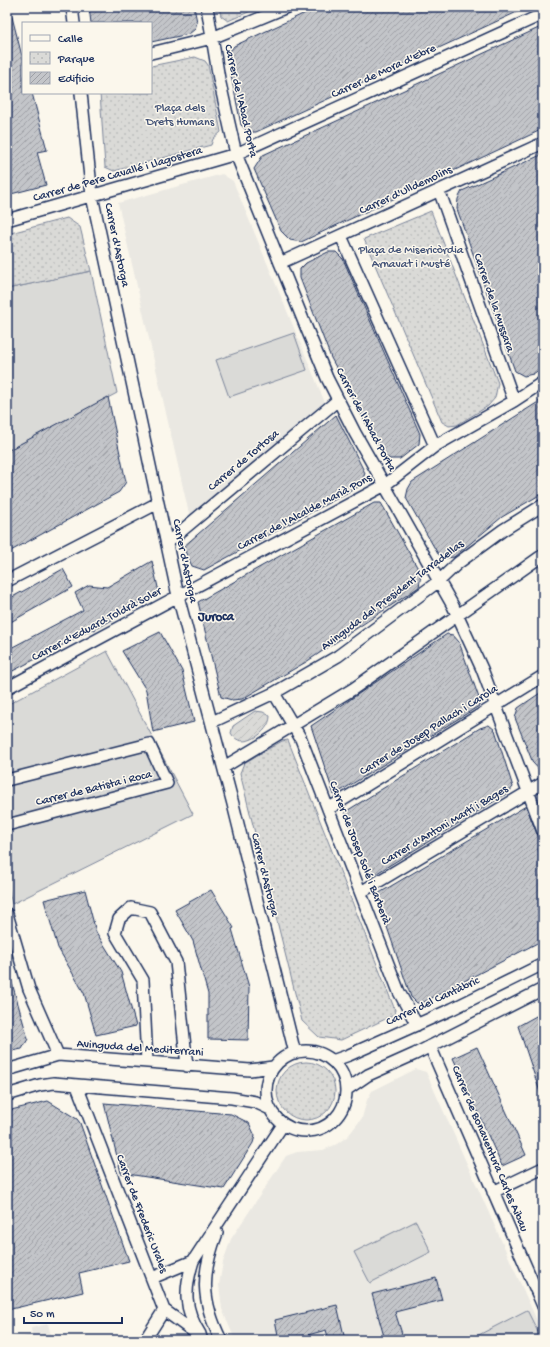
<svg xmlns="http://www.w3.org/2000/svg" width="550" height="1347" viewBox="0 0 550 1347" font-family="'Gochi Hand',sans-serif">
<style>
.built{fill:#eae8e2}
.grass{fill:#dadad7;stroke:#7a849a}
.park{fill:url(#park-dots);stroke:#7a849a}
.garden{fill:url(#garden-furrows);stroke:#7a849a}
.building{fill:url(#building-hatch);stroke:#1b2f5e}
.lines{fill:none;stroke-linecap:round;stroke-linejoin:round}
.street-casing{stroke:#1b2f5e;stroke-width:14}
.street{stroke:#fbf7ec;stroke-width:11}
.labels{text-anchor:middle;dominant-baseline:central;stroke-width:3;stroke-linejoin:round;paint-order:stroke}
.street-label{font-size:12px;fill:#1b2f5e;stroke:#fbf7ec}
.park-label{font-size:12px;fill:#415176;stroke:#fbf7ec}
.neighbourhood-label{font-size:13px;font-weight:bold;fill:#1b2f5e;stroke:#fbf7ec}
</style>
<defs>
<pattern id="park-dots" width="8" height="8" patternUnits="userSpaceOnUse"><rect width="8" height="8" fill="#dadad7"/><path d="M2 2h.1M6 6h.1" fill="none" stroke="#babbbb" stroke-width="1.8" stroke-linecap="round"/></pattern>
<pattern id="garden-furrows" width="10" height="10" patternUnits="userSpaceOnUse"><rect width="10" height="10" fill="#dadad7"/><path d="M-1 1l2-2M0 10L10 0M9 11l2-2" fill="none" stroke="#babbbb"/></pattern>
<pattern id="building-hatch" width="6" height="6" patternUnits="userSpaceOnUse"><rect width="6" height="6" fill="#c3c5c9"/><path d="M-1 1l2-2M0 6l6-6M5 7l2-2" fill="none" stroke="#9ea0a6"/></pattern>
</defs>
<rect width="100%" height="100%" fill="#fbf7ec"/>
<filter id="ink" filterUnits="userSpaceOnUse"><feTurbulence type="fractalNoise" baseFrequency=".025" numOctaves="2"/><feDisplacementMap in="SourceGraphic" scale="8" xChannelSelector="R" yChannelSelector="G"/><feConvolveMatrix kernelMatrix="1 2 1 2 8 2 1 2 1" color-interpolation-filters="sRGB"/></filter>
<g filter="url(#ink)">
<path class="built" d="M222,174l11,7 93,224 -136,113 -72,-315z
M416,1069l10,3 117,262v6h-308l-13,-31 -3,-24 4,-23 8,-23 55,-83 11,-4 26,-2 14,-6 11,-8 14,-18 5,-18 5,-9z
M48,1324l4,16h-41l21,-5 -1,-7z"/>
<path class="grass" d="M91,271l26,122 -110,58v-162z
M294,333l13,37 -78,27 -13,-37z
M107,651l86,163 -181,90 -5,-21v-178z
M416,1221l15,31 -61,31 -16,-31z
M527,1310l15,30h-73z"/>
<path class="park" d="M219,7h41l-32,14 -7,-5z
M195,57l10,4 3,4 13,67 -8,7 -2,6 -97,26 -9,-4 -5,-74h51v-27z
M431,211l67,172 -3,15 -7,8 -31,19 -8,1 -7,-4 -78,-183z
M67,218l13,9 11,44 -84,18v-55z
M288,740l107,270 -1,5 -53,25 -22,-3 -17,-16 -62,-248 4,-10 38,-22z
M277 1091a29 29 0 1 1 58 0a29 29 0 1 1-58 0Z"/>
<path class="garden" d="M255,711l8,1 7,4c0,17 -29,36 -39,17l2,-7z"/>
<path class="building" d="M89,7h105l3,15 -2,7 -6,5 -38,8v-19h-60z
M318,7h210l-272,125h-8l-7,-7 -13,-65 1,-8 5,-6z
M7,13h4l12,47v33h9l15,57 -10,2 9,33 -39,10z
M543,26v103l-242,113 -11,-2 -9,-9 -27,-62 9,-14z
M543,154v213l-10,7 -9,2 -9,-5 -58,-162 1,-10 4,-8z
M328,252h8l7,7 77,175 -1,10 -19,15h-10l-7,-4 -52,-97 -31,-80v-9l6,-6z
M108,397l18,85 -7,10 -112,61v-102z
M543,399v94l-41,24 -48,40 -8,1 -8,-4 -32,-56 2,-9 4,-7z
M336,415l29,58 -5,13 -156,84 -12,-4 -9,-19z
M374,503h7l3,5 37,66 -2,13 -113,75 -64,37 -10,1 -11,-3 -23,-95z
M152,561l7,31 -64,38 -2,-1 -86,45v-24l76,-40 -8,-17 14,-8 18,2z
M63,569l10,18 -66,37v-24z
M160,632l22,39 12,51 -41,10 -7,-42 -24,-39z
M447,634l6,1 6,7 20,56v8l-145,89 -23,-69z
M543,691v83l-10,-11 -18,-45 3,-10z
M489,725l6,5 18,57 -5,6 -136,83 -6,-2 -21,-62 135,-84z
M526,806l11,28 6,4v11h-5l5,13v78l-119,62 -7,1 -6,-6 -35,-102z
M85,890l11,42 25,40 15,54 -40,9 -12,-42 -26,-45 -14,-48z
M211,890l23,38 -2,1 17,58 -1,53 -40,-1v-45l-15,-53 -18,-31z
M7,976h3l18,63 -6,10 -15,3z
M538,1015l5,13v66l-2,1 -23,-69z
M477,1047l49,108 -24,11 -49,-108z
M48,1101l29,18 3,4 49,138 -50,12 4,19 -76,18v-199z
M104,1103l127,11 18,9 6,13 -2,7 -29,46 -103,-16z
M436,1278l6,22 -47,12 9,28h-19l-13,-46z
M337,1305l8,35h-16l-3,-10 -36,10h-11l-4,-20z"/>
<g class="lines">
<defs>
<path id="street" d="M72,7l2,16
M207,7l12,72 17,75 70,173 21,51 28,55 98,173 29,63 61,162
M151,53l61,-15 75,-31
M81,93l11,103 86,400 55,208 62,249
M439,190l75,211
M7,220l229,-66 307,-140
M341,236l94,210
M280,263l263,-120
M167,543l171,-143
M7,581l151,-78
M7,688l378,-203 50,-39 79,-45 29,-19
M274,693l27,46 98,253 18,33
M212,722l62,-29 64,-37 101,-75 19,-18 45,-33 40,-25
M224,767l129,-78 190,-134
M7,780l142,-36 18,39 -160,42
M328,809l215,-133
M361,892l182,-109
M7,914l22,75 29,66
M430,1046l113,260
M266 1091a40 40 0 1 1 80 0a40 40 0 1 1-80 0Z
M332,1061l17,-6 103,-46 91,-45
M147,1062l-4,-82 -28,-47 4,-14 12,-11 19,4 26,50 11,104
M7,1070l51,-15 192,15 23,-3
M77,1086l87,224 37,27
M346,1090l22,-15 47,-21 128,-65
M7,1095l33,-10 14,-2 178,15 23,4 15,7
M493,1192l50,-24
M217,1233c-16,41 -16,67 4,107
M152,1278l41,-17
M200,1334c-16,-25 -16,-44 -7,-73l89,-135
M145,1340l19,-30"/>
</defs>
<use href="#street" class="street-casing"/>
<use href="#street" class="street"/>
</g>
</g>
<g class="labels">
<g class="street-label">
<text transform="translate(384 72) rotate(-25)">Carrer de Mora d'Ebre</text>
<text transform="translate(240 101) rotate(77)">Carrer de l'Abad Porta</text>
<text transform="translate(118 175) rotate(-16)">Carrer de Pere Cavallé i Llagostera</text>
<text transform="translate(406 191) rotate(-25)">Carrer d'Ulldemolins</text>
<text transform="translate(116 245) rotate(78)">Carrer d'Astorga</text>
<text transform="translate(493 303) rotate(71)">Carrer de la Mussara</text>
<text transform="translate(365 420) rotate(62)">Carrer de l'Abad Porta</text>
<text transform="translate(244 461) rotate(-40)">Carrer de Tortosa</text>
<text transform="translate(305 513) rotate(-28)">Carrer de l'Alcalde Marià Pons</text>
<text transform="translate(184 561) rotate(78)">Carrer d'Astorga</text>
<text transform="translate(393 596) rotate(-37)">Avinguda del President Tarradellas</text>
<text transform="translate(97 625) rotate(-28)">Carrer d'Eduard Toldrà Soler</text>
<text transform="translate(429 731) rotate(-32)">Carrer de Josep Pallach i Carola</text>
<text transform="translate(94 789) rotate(-14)">Carrer de Batista i Roca</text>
<text transform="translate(445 826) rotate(-31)">Carrer d'Antoni Martí i Bages</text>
<text transform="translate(359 853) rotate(69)">Carrer de Josep Solé i Barberà</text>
<text transform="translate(264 875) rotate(76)">Carrer d'Astorga</text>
<text transform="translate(433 1002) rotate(-25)">Carrer del Cantàbric</text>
<text transform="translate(140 1049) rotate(4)">Avinguda del Mediterrani</text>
<text transform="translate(489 1149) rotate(67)">Carrer de Bonaventura Carles Aibau</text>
<text transform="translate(141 1214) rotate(69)">Carrer de Frederic Urales</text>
</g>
<g class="park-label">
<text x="180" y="109">Plaça dels<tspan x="180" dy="14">Drets Humans</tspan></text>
<text x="411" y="251">Plaça de Misericòrdia<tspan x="411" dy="14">Arnavat i Musté</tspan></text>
</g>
<g class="neighbourhood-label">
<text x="216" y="617">Juroca</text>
</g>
</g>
<rect width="550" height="1347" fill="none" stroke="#fbf7ec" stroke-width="24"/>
<rect x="12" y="12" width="526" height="1323" fill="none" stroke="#1b2f5e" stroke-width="1.5" filter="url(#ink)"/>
<rect x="22" y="22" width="130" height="72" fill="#fbf7ec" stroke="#a1a7b3"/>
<rect x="30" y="35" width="20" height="6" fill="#fbf7ec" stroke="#a1a7b3"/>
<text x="58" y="42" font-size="12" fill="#1b2f5e">Calle</text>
<rect x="30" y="52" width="20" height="12" fill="url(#park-dots)" stroke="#a1a7b3"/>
<text x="58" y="62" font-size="12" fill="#1b2f5e">Parque</text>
<rect x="30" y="72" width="20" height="12" fill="url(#building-hatch)" stroke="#a1a7b3"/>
<text x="58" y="82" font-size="12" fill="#1b2f5e">Edificio</text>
<path d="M24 1317v6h98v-6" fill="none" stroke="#1b2f5e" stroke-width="2"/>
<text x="30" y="1317" font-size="12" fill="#1b2f5e" stroke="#fbf7ec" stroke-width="3" paint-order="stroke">50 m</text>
</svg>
